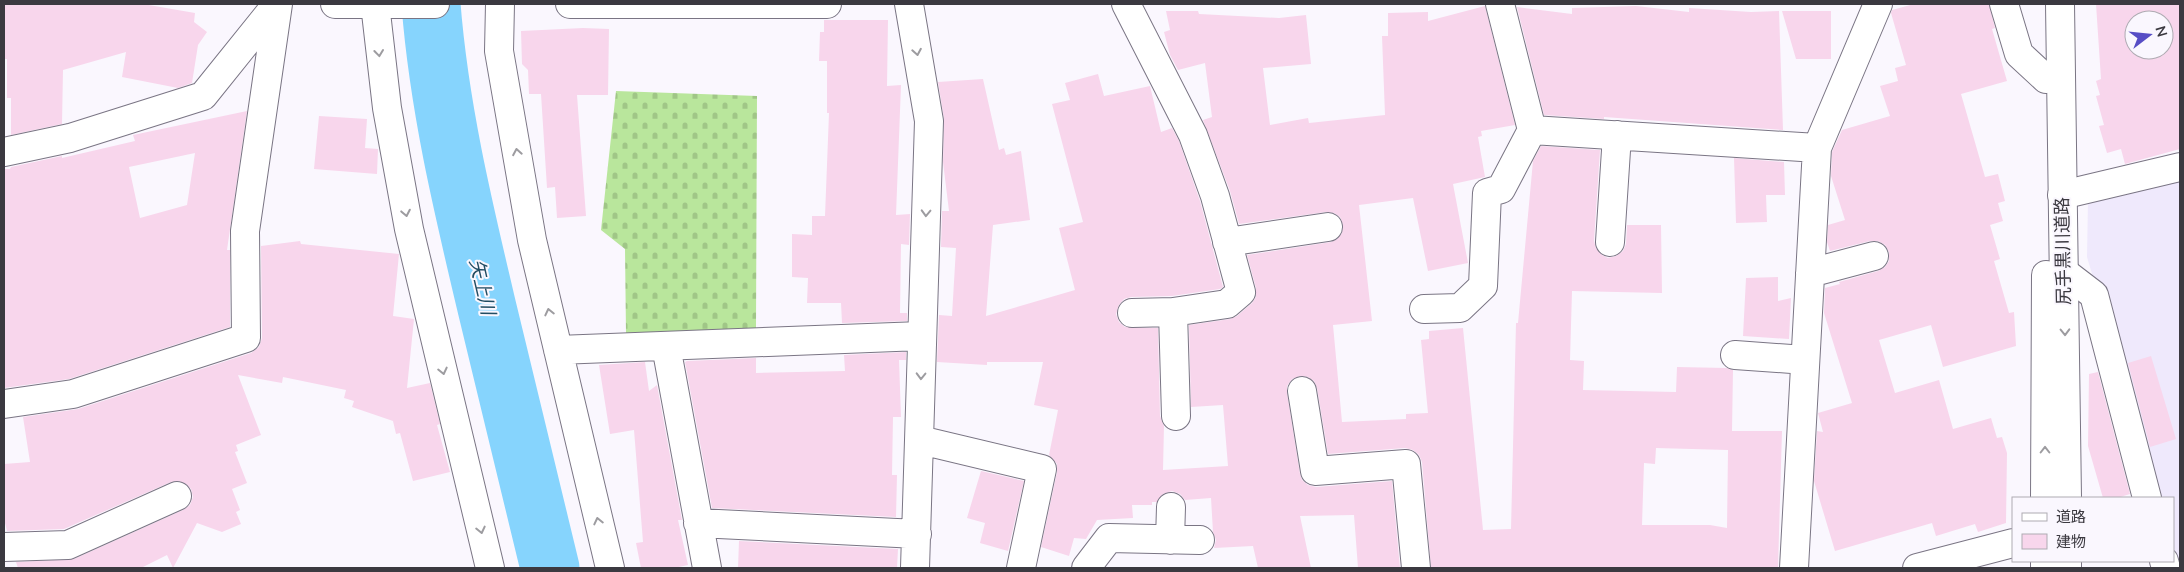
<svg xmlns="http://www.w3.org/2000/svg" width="2184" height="572" viewBox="0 0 2184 572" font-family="'Nunito Sans','Noto Sans JP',sans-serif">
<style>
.built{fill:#efe9fc}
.cemetery{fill:url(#cemetery-stones)}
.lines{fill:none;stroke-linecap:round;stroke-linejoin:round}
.river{stroke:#86d4fd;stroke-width:59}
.building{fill:#f8d6ec;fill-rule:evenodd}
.minor-casing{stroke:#7a7584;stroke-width:30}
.major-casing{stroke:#7a7584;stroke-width:30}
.minor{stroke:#fff;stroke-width:28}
.major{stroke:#fff;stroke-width:28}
.oneway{stroke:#9d9ca0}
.labels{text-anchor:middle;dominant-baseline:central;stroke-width:4;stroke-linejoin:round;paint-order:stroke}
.street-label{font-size:18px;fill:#3b3940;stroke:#faf7fe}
.water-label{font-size:19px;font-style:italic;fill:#224d63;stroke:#faf7fe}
</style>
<defs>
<pattern id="cemetery-stones" width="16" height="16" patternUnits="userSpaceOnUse" patternTransform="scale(1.25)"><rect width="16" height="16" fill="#b9e69c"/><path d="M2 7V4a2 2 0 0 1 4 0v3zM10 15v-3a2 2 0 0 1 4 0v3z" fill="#a0c687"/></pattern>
</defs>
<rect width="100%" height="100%" fill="#faf7fe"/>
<path class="built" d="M2180,178v390l-7,-22v-48h-14l-72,-241 1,-57z"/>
<path class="cemetery" d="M616,91l141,5 -1,232 -130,5 -1,-84 -24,-19z"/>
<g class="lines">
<path class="river" d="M431,4c8,103 32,203 56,304 21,87 42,173 63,260"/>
</g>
<path class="building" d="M4,4h139l52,9 -1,9 13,10 -9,13 -6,38 -14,5 -56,-11 4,-25 -63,18 -1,54 -51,11v-37h-4v-39h-3z
M1914,4h75l6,24 -3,1 15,52 -46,13 24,83 13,-3 7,27 -7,2 5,18 -13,4 10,34 -6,2 15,52 5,-1 2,34 -73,21 -12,-42 -52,15 16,53 44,-13 14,49 38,-11 6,20 5,-1 5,16 -1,70 -28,9 -3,-8 -39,12 -4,-13 -97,28 -21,-70 3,-50 6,1 -5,-19 34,-10 -28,-90 1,-25 15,-4 -1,-2 39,-11 7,-4 4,-6v-9l-4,-7 -7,-4h-8l-40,10 -3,-9 1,-17 17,-5 -14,-44 1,-24 10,-22 48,-14 -10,-30 18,-5 -3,-13 11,-3 -15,-52 1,-3z
M2096,4h84v145l-55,15 -4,-15 -14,4 -8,-27 5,-1 -8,-29 4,-1 -4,-14 5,-2zM2134,20h30v30h-30z
M1485,6l30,119 -34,6 1,5 -4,1 7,40 -32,7 15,79 -40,8 -15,-73 -54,7 13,116 -39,4 9,97 64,-3v-5l22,-1 -7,-73 8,-1v-8l34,-3 20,202 28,-1 5,-206h2l15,-162 8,-15 59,4 -6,91 2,7 6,7 6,3 8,-2 7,-5 3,-7 1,-19h34l1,68 -90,-2 -2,69 14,1 -1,29 93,2 1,-25 50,1 6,2 -1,61h50l-4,137h-347l-9,-106 -3,-7 -6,-5 -8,-2 -77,6 -11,-66 -3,-7 -6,-4 -8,-1 -8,3 -5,7v7l13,81 2,6 6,5 8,2 76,-6 8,87h-42l-4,-53 -54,1 11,52h-53l-5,-22 -39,2 2,-8 -3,-8 -2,-34 -26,2 -5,-6 -8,-3 -9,3 -6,8h-5v3h-20l1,13 -36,2 -11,19 -12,-1 -5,18 -28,-9 16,-75v-8l-8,-9 9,-45 -24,-5 9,-43h-56v3l-50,-3 2,-47 13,1 4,-68 -15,-1 1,-36h7l-6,-49 1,-43 -6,-37 45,-3 16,71 5,-2 2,7 15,-4 9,69 -37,5 -7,91 89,-26 -16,-62 24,-6 -31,-118 18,-4 -5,-17 33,-9 6,22 46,-10 11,46 11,-4 7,13 21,60 23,86 -3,2 -48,7 -41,1 -7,2 -5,6 -3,9 3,8 6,5 33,1 2,88 4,10 -1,44 65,-4 -5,-61 -32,2 -2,-82 41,-6 7,-3 15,-13 4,-6v-9l-9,-33 84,-13 6,-3 5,-6 1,-8 -3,-8 -6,-4 -8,-1 -87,12 -9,-33 -27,-71 9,-3 -7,-54 -27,7 -8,-15 -6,-23 6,-2 -4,-19h32l1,3 80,4 27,-3 5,49 -48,4 7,57 38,-7 1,5 76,-8 -3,-79h6v-23l40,-1v9zM1656,448l72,2 -1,78 -17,-3h-68l2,-62 11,1z
M1636,6l53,6v-4l62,4 28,-1 4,119 -179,-13v2l-60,-4 -27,-108 55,7v-6z
M1782,11h49v48h-35z
M824,20h64l-1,66 14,-1 -5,130 14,-1 -1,31 -8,-1 -1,69h7v8l-65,2 -1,-20h-34l1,-25 -16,-1v-43l20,1v-19h13l4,-103h-2v-52h-8l1,-29h4z
M583,28l26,1 -1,66h-31l9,121 -29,2 -2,-31 -8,1 -6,-94h-12l-1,-24 -6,-6 -1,-33z
M247,111l-20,139h3v77l-161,52 -65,9v-219h6l1,-2 51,-11v2l73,-17 -2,-6zM195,153l-8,52 -47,13 -11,-51z
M319,116l48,3 -2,29 13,1 -1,25 -63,-5z
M1734,158l50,4 1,33h-19l1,27 -31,1z
M300,241l1,3 98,10 -6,62 21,3 -7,69 23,-5 10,41 -3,1 13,47 -37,9 -13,-48 -4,1 -3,-13 -41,-14 2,-6 -10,-3 2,-8 -63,-13 -1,6 -44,-8 23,60 -25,10 2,6 -3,1 12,31 -15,6 8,21 -4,2 5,12 -19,8 -25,-9 -24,45 -6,-13 -26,13h-123l-2,-6 58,-3 109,-49 7,-5 3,-8 -2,-8 -5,-5 -7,-3 -8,1 -107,47 -57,2 -3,-12v-55l26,-2 -7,-45 55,-8 173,-56 8,-6 3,-9 -1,-92z
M1778,277v24l13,-3 -2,41 -46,-3 3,-58z
M906,352v8h-7l2,57h-8l-1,58h5l-1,42 -184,-9 -27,-146 2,-1 69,-3v15l89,-2 -1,-16z
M2151,356l25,83 -26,8 -22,-84z
M645,362l4,29 8,-6 25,135h-4l10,45 -14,3h-33l-5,-25 7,-1 -9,-112 -24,4 -11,-69z
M2098,372l32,122 -13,4h-14l-15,-52 1,-72z
M981,471l43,10 -16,70 -28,-8 5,-20 -18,-5z
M739,541l159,8 -1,19h-159z"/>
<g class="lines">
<defs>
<path id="minor" d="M335,4h100
M375,4l12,104 22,121 81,339
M500,4l-1,47 33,189 78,328
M570,4h257
M909,4l20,117 -14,447
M1126,4l67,131 22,61 26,96 -14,12 -54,8 3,104
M2004,4l15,50 27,25
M1532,130l285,18
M4,152l66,-14 133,-42 74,-92
M2062,195l118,-28
M1227,242l101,-15
M1610,242l7,-107
M2064,272l30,23 53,203
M1810,273l64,-17
M1424,309l36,-1 23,-22 4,-93 14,-4 31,-59 -32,-126
M1132,313l41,-1
M666,346l41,222
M558,350l363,-14
M1735,355l70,5
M1302,391l13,80 91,-7 10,104
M4,404l69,-10 173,-56 -1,-107 33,-227
M920,440l122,29 -21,99
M698,523l219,11
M1170,540l1,-33
M4,547l64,-2 109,-49
M2164,561l2,7
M1086,568l23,-30 91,2
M1794,568l23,-420 61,-144
M1917,568l96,-25"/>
<path id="major" d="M2060,4l7,494
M2045,498l1,-223
M2045,561v7
M2067,568v-7"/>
</defs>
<use href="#minor" class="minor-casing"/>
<use href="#major" class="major-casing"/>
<use href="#minor" class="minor"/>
<use href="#major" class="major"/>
</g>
<defs><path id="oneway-chevron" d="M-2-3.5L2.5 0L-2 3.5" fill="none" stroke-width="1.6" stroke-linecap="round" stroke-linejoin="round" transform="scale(1.25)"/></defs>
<g class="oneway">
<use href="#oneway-chevron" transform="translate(917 52) rotate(80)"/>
<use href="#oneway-chevron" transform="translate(379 53) rotate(83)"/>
<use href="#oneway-chevron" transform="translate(517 152) rotate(-100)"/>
<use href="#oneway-chevron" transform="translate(406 213) rotate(79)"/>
<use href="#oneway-chevron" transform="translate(926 213) rotate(92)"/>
<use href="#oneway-chevron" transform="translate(549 312) rotate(-103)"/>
<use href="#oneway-chevron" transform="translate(2065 332) rotate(89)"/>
<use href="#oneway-chevron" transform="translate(443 371) rotate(77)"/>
<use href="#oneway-chevron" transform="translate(921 376) rotate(91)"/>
<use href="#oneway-chevron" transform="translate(2045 450) rotate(-90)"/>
<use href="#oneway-chevron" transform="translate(598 521) rotate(-103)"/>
<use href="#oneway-chevron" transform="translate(481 530) rotate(77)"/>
</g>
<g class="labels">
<g class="street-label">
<text transform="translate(2063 251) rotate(-91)">尻手黒川道路</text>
</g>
<g class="water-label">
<text transform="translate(482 287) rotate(77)">矢上川</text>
</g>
</g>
<rect width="2184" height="572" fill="none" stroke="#3b3940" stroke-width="10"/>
<rect x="2012" y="497" width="162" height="65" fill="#faf7fe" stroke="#aeabb2"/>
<rect x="2022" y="513" width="25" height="8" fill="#ffffff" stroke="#aeabb2"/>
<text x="2056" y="522" font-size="15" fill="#3b3940">道路</text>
<rect x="2022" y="534" width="25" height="15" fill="#f8d6ec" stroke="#aeabb2"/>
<text x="2056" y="547" font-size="15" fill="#3b3940">建物</text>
<g transform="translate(2149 35) rotate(74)"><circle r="24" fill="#faf7fe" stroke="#aeabb2"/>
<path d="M0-4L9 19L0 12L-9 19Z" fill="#574dc5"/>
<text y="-8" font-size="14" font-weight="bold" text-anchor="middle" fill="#3b3940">N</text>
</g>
</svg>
